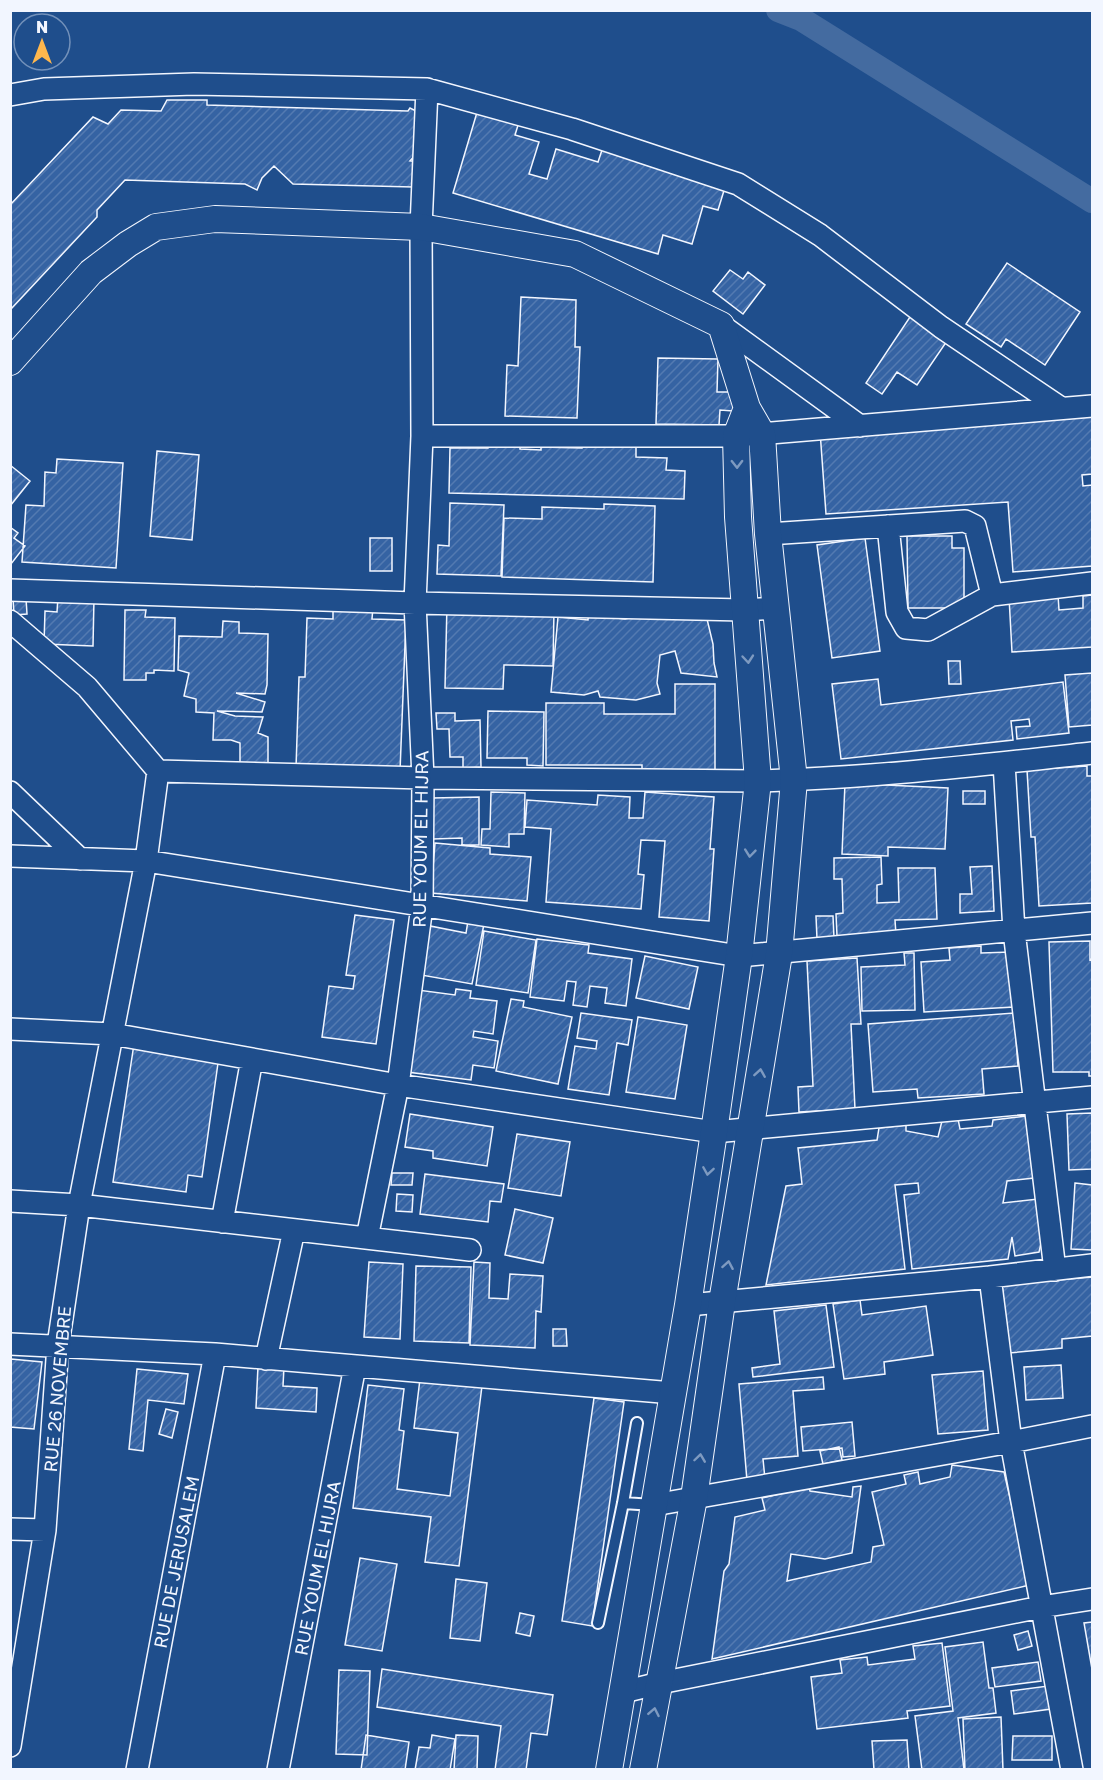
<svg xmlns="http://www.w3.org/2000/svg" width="1103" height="1780" viewBox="0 0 1103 1780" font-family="'Golos Text',sans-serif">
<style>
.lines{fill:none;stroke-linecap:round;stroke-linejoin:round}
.canal{stroke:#446ba0;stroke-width:24}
.building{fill:url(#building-hatch);stroke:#f2f6ff;stroke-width:1.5}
.service-casing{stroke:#f2f6ff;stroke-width:14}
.minor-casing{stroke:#f2f6ff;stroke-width:24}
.tertiary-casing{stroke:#f2f6ff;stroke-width:28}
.service{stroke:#1f4e8c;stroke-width:10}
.minor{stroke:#1f4e8c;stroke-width:21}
.tertiary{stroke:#1f4e8c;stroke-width:26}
.oneway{stroke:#7e9ac0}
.labels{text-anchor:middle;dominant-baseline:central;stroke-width:4.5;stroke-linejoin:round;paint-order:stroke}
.street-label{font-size:18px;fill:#f2f6ff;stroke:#1f4e8c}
</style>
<defs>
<pattern id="building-hatch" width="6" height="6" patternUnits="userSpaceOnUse" patternTransform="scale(1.5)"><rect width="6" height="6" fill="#3563a3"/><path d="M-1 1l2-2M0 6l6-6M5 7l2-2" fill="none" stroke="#537ab1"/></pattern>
</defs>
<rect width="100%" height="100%" fill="#1f4e8c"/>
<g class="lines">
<path class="canal" d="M778,10l23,9 291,182"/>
</g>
<path class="building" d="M167,100h40v5l201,6 2,-3 8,4 -1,41 -7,8 12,1 -9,25 -120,-3 -19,-18 -12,12 -5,12 -12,-6 -120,-4 -28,30v7l-87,93v-105l83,-88 15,7 13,-14 40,1z
M478,109l41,13 -4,13 24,7 -10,32 18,5 9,-30 42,13 5,-15 123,37 -8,26 -15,-4 -11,38 -29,-9 -5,19 -205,-61z
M1007,263l73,49 -35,53 -39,-26 -5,8 -35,-23z
M730,270l13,9 5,-7 17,13 -22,29 -30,-23z
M521,297l55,3 -1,47h5l-3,71 -72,-2 2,-51 11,1z
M912,314l37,24 -32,47 -20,-13 -15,22 -16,-11z
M658,358l60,1 -1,33h16v19l-13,-1 -1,15 -63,-1z
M1092,413v61l-10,1 1,11 9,-1v81l-79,6 -5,-70 -182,12 -6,-83z
M489,440l31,1v8l21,1v-3l41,1v-4l54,2v11l31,1 -1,12 19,1 -1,28 -235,-6 1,-45h38z
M157,451l42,4 -7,85 -42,-4z
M57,459l66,4 -7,105 -94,-6 4,-57 18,1 1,-34 11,1z
M10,465l20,16 -20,25z
M450,503l54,2 -3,71 -64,-2 1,-29 11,1z
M604,504l51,2 -2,76 -151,-5 2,-59 38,1v-12l62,2z
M10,527l8,6 -4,5 11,8 -14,18z
M907,536h45v12h12v60h-56z
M370,538h22v33h-22z
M865,538l15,113 -48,7 -15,-113z
M1058,595l1,15 24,-2v-12l9,-1v52l-80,5 -3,-55z
M58,597l36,1 -1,48 -49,-2 1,-33 12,1z
M13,598h13l1,16 -13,1z
M447,604l107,6 -1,56 -49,-1 -1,24 -58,-1z
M333,606l40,1 -1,12 34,1 -6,151 -104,-3 3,-91h6l2,-59 26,1z
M125,610h21l-1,7 30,1 -1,53 -20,-1v3h-8v7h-22z
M589,610l18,7 18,2 30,-7 52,7 6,25 1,19 3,14 -36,-4 -6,-22 -15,4 -3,28 3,11 -24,6 -36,-3 -2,-6 -14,4 -33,-3 7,-75 30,3z
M223,621l16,1v11l29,1 -1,51 -2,9 -29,-1 29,9 -3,10 -45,-1 18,5 28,1 -5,16 10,4v29l-28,-2v-21l-9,-3h-18l1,-27 -18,-1v-13l-12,-3 5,-23 -11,-3 1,-34 43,1z
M948,661h12l1,23h-12z
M1092,673v52l-23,2 -4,-52z
M878,679l3,26 182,-23 6,51 -52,6 -1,-12 14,-1 -1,-7 -18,2 2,19 -172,19 -9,-75z
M675,684h40v87h-73v-6h-96v-62h58v11h71z
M488,711l56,1 -1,54 -16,-1v-7h-40z
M436,713h19v8l25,-1 1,47 -18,1v-11h-13l-1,-28h-12z
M1087,766v10h5v127l-53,3 -4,-69h-4l-4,-67z
M845,783l103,5 -3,61 -57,-2v9l-46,-2z
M963,791h22v13h-22z
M491,792l34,1 -1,41h-15v13l-28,-2 1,-16h8z
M645,792l69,5 -4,52h4l-5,72 -50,-4 6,-76 -24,-1 -3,34 6,1 -3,34 -95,-7 5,-73 -26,-2 2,-27 70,5 1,-10 32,2 -1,21h14z
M479,797v48h-17v-7l-29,1 -1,-41z
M435,843l55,5v6l41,3 -4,44 -96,-8z
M881,857l1,27 -5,1v18l22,-1 -1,-34h37l2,51 -42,1 1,15 -59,1 -1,-22 7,-1 -1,-34h-8v-21z
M992,866l2,45 -34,2v-19h12l-2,-27z
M355,915l39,5 -18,124 -54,-7 7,-51 24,3 2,-13 -9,-1z
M816,916h17l1,22 -17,1z
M468,921l16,3 -12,60 -51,-9 9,-49 36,7z
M484,931l52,9 -8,53 -52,-8z
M537,939l52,6 -1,8 44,6 -6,47 -21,-3 2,-15 -17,-2 -3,21 -14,-2 3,-23 -9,-1 -3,20 -34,-4z
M1090,941v19l2,-1v117h-3v-4h-36l-4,-130z
M981,946v7l30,-1 3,55 -90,5 -3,-50 29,-2 -1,-12z
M904,953h10l1,57 -53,1 -1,-44 44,-2z
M645,956l53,11 -9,42 -53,-11z
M857,958l4,66h-10l4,85 -56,3 -1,-25 15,-1 -6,-125z
M456,989l15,2 -1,7 27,3 -4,33 -19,-3 -1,6 25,4 -4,27 -21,-3 -2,15 -64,-8 11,-82 37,5z
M511,999l13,2 -1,6 49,10 -14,67 -62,-13z
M581,1013l51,7 -4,25 -11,-2 -8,52 -41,-6 7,-43 21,3 1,-8 -20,-3z
M1014,1013l4,53 -36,3 2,25 -66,4 -1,-9 -44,3 -5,-68z
M638,1017l49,8 -12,74 -49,-7z
M134,1044l85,12 -17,121 -14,-2 -2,17 -73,-10z
M1092,1113v56l-23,1 -2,-56z
M410,1114l83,13 -6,39 -54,-8v-7l-28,-4z
M1036,1115l7,62 -36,4 -4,22 35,-4 5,36 -4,17 -24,4 -3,-19 -4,22 -96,10 -8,-74 15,-2 -1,-10 -23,2 10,84 -139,16 20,-99 16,-2 -4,-36 79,-8 2,-12 27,-3v6l32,6 4,-16 16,-2 2,10 32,-3 1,-6z
M517,1134l53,8 -9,54 -53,-8z
M392,1173h21l-1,12h-21z
M425,1174l79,10 -3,18 -11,-1 -2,21 -68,-8z
M1075,1183l17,2v65l-21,-1z
M397,1194l16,1 -1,17 -16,-1z
M515,1209l38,9 -10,45 -38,-8z
M369,1262l34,2 -3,75 -36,-2z
M474,1262l16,1 -1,35 19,1 2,-25 33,2 -2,36 -5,-1 -1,37 -65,-3z
M416,1266l55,1 -2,76 -55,-2z
M1092,1277v59l-30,3v9l-53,5 -7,-68z
M860,1300l2,15 64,-9 7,49 -49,7 1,12 -41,5 -11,-75z
M826,1305l8,62 -81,10 -1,-9 28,-4 -6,-53z
M553,1329h13l1,17h-14z
M11,1359l31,3 -8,67 -24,-2z
M1061,1365l2,33 -37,2 -2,-33z
M258,1366l26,1 -1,19 34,2 -1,24 -60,-4z
M137,1369l51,5 -4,30 -36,-4 -5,51 -14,-2z
M983,1371l5,59 -50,4 -6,-59z
M823,1377l1,12 -31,2 5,65 -35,3 2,20 -18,2 -8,-97z
M420,1379l62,7 -23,180 -34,-4 6,-45 -78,-9 15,-123 36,4 -5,41 5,1 -7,58 53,7 8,-63 -44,-5z
M594,1398l30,4 -32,224 -30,-5z
M166,1409l12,3 -6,26 -13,-4z
M852,1422l3,34 -12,1 -1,-9 -39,3 -2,-24z
M839,1447l3,13 -19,4 -3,-13z
M952,1465l52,7 26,113 -318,74 12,-88 5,-7 6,-47 30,-7 -3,-12 47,-11 1,4 42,6 1,-10 8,-1 -9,67 -27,6 -34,-5 -4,27 84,-19 2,-15 11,-2 -12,-53 34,-8 -2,-9 14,-3 2,12 30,-7z
M360,1558l37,6 -15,87 -37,-6z
M456,1579l31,4 -7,58 -30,-3z
M520,1613l14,3 -4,20 -14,-3z
M1092,1622v47l-8,-46z
M1028,1631l4,15 -14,4 -4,-15z
M983,1642l6,46h4l3,25 -38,5 6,52h-42l-7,-54 38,-5 -8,-64z
M942,1643l8,63 -43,5 1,7 -91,11 -6,-52 31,-4 -2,-13 27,-3 1,8 47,-6 -2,-13z
M1038,1662l3,19 -46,6 -3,-19z
M382,1669l171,26 -6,40 -16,-2 -5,37h-31l6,-44 -124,-19z
M339,1670l31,1 -3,84 -31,-1z
M1048,1686l3,23 -37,5 -3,-23z
M1001,1717l2,53h-38l-2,-51z
M366,1735l43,7 -4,28h-44z
M432,1735l23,4 -5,31h-35l4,-23 11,1z
M456,1735l22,1 -1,34h-23z
M1013,1736h39v24h-40z
M907,1740l2,30h-35l-2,-29z"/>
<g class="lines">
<defs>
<path id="service" d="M623,1503l31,2
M598,1623l25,-120 14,-80"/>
<path id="minor" d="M10,95l34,-6 150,-5 233,5 145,40 166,55 82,51 121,92 120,81
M721,325l139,101
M422,436h314l356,-30
M888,526l9,86 9,16 22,2 64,-35
M768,534l197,-13 10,5 17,69 100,-12
M10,590l405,13 329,7 32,-2
M10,621l77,66 71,84 -12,90 -67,344 -21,140 -13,185 -35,216
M1004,763l10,168 41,339
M158,771l265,7 335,3c111,-3 224,-16 334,-28
M10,792l70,67
M10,856l136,5 593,95 353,-33
M10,1029l102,5 286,51 316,47 378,-35
M10,1201l69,4 391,45
M222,1222l30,-163
M367,1238l31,-153 24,-179 1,-128 -8,-175 7,-167 -1,-209 6,-138
M990,1277l21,165 61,328
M688,1305l302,-28 102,-12
M10,1344l205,10 458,39
M266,1359l28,-129
M654,1505l357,-63 81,-16
M10,1529l35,1
M623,1692l37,-9 381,-76 51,-8
M137,1770l78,-416
M278,1770l77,-404"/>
<path id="tertiary" d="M10,362l81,-90 37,-28 28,-17 59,-8 206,8 154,27 146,71 26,83 15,26 6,100 26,246 -15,174 -57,348 -28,196 -51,272
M609,1770l79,-465 26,-173 25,-176 19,-175 -20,-264 -2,-81 11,-28"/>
</defs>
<use href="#service" class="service-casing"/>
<use href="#minor" class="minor-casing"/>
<use href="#tertiary" class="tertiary-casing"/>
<use href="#service" class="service"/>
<use href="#minor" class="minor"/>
<use href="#tertiary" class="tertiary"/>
</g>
<defs><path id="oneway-chevron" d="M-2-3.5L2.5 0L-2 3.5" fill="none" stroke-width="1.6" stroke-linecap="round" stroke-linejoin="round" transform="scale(1.5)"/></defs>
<g class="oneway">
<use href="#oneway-chevron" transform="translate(737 464) rotate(89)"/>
<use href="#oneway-chevron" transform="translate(748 659) rotate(85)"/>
<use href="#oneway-chevron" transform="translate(750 853) rotate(96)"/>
<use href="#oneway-chevron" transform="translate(760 1073) rotate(-81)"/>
<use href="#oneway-chevron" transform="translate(708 1171) rotate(99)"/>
<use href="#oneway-chevron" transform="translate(728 1265) rotate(-80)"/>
<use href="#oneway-chevron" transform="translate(700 1458) rotate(-82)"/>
<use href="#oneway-chevron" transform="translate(654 1712) rotate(-79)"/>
</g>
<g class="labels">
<g class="street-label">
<text transform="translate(420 839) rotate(-89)">RUE YOUM EL HIJRA</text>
<text transform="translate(57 1389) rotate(-85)">RUE 26 NOVEMBRE</text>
<text transform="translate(176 1562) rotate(-79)">RUE DE JERUSALEM</text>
<text transform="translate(317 1568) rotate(-79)">RUE YOUM EL HIJRA</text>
</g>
</g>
<rect width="1103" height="1780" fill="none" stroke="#f2f6ff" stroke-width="24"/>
<g transform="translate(42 42)"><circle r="28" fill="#1f4e8c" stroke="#7391ba" stroke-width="1.5"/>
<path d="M0-4.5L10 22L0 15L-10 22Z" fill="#ffb74d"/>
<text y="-9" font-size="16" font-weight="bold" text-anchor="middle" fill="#f2f6ff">N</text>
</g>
</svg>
